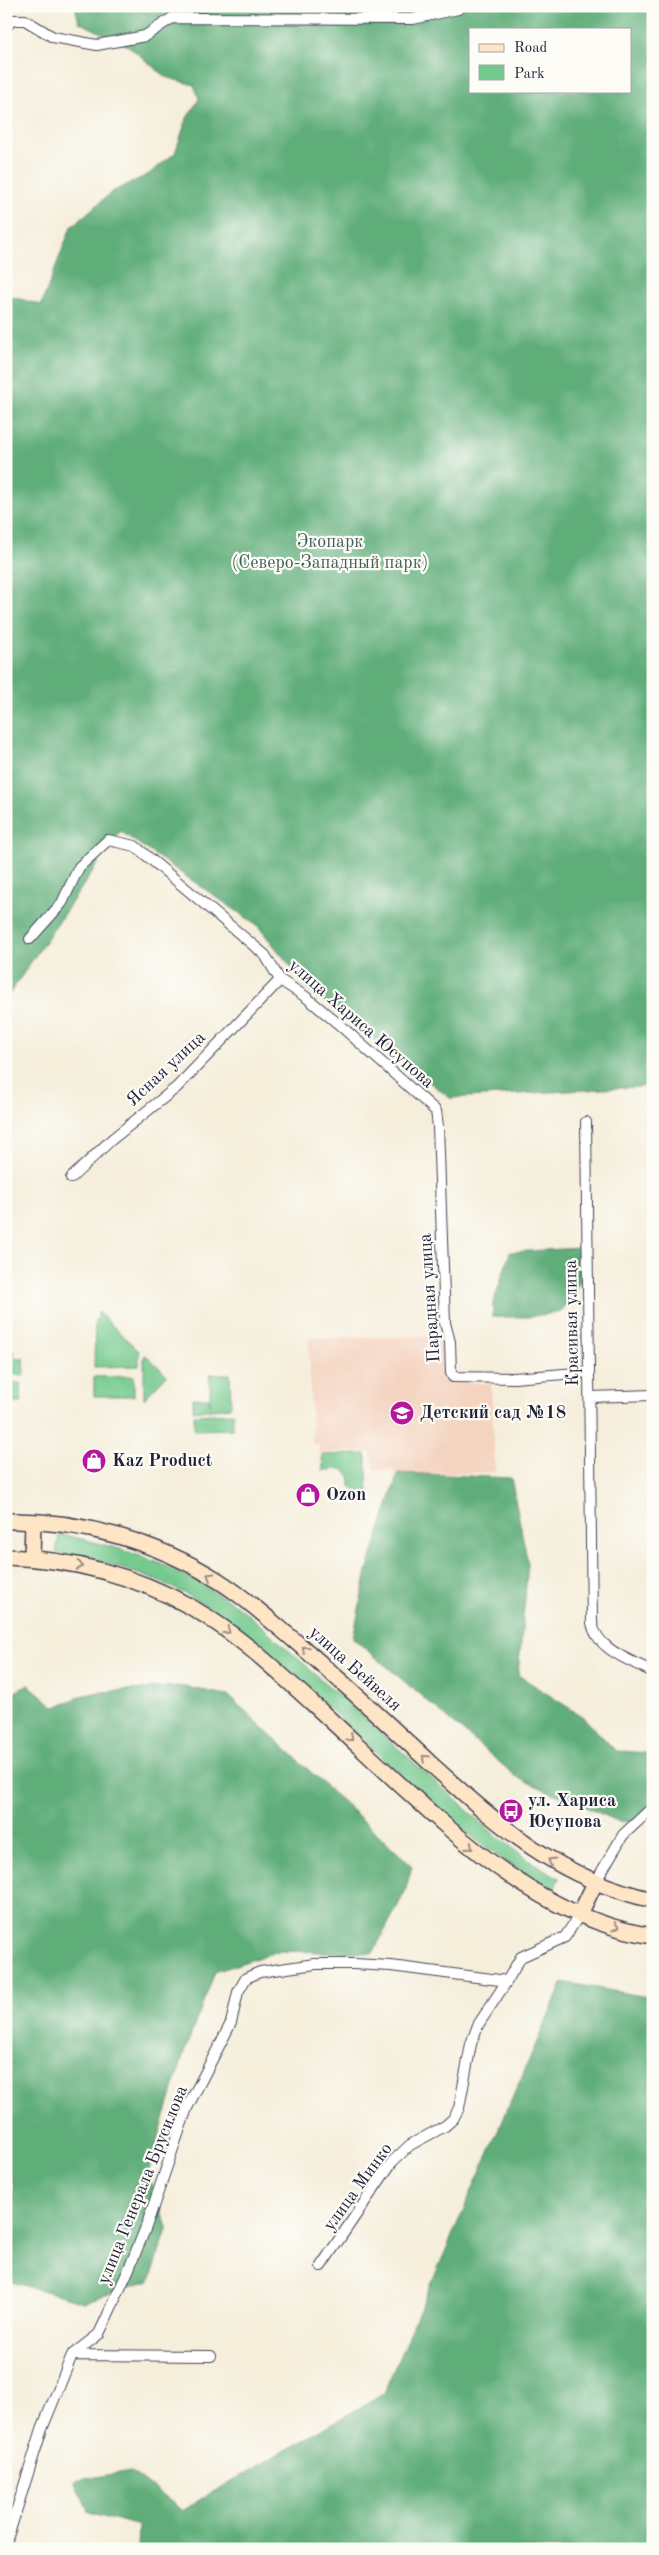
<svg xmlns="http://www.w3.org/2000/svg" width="659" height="2555" viewBox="0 0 659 2555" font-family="'Old Standard TT',serif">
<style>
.built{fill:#f4d3bf}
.green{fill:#74c98e;stroke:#4b7664}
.forest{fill:#5fad79;stroke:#40685a;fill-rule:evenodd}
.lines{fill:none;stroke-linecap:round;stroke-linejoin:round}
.minor-casing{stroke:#424153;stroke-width:12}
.secondary-casing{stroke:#424153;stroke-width:18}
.minor{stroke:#fff;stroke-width:10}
.secondary{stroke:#fee5c5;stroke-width:15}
.oneway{stroke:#9b8d87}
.labels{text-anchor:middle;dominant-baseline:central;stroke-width:4.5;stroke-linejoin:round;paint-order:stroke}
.park-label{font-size:18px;fill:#3f5c58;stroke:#fdfcf7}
.street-label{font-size:18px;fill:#22223b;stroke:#fdfcf7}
.poi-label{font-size:18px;font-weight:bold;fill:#22223b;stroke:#fdfcf7;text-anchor:start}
</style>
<rect width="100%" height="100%" fill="#fdfcf7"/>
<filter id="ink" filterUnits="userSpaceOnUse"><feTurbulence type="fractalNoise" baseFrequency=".02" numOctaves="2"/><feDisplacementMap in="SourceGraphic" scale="10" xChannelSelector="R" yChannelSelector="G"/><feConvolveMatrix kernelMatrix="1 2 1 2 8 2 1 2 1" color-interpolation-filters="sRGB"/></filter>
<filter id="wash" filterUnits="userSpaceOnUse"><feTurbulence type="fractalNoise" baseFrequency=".0096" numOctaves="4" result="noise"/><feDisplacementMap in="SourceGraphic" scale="20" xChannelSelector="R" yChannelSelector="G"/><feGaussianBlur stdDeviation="1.12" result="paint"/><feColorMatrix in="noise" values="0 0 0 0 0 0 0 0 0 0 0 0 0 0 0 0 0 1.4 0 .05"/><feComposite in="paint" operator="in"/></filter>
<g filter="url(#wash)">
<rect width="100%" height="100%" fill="#f5eedb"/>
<path class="built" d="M444,1336l2,47h45l4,89 -103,3v-5h-17l-5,-18 -51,1v-7l-7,-3 -3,-105z"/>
<path class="green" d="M98,1312l41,39v15l-45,1 1,-47 3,-1z
M8,1347l5,4v7h10l1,17h-18z
M146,1355l21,20 -23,24v-43z
M210,1374h20l1,33 -38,4v-13h16l1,8z
M134,1376v20h-40v-19z
M6,1383h14l1,20h-15z
M233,1413v16l-39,1v-15z
M366,1454l2,39 -7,1 -11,-8v-10l-7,-7 -20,1 -1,-15z
M59,1534c76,16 125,34 189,80l247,221 35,26 29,17 -6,14c-89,-51 -161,-126 -236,-195 -41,-37 -82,-76 -131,-103 -41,-21 -85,-33 -130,-41z"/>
<path class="forest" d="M75,6h578v1080l-203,12 -140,-108 -53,-65 -137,-94 -114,168v-704l35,10 30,-78 41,-35 37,-18 26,-21 12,-35 12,-19 -5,-14 -29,-8 -35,-30 -51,-25zM470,29h160v62h-160z
M579,1248l2,32 -20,32 -33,5h-36l1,-13 17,-52z
M398,1473l113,5 17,86 -10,111 65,42 33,34 37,2v64l-33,5 -102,-44 -165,-140 14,-67z
M29,1685l26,22 34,-14 90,-7 49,9 184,171 -7,26 -32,61 -95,-2 -63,21 -31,81 -36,120 20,54 -18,54 -66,21 -72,-20 1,-100 -7,-2v-484z
M563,1982l90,16v551h-515l1,-23 -50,-14 -15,-31 56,-10 52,39 201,-116z"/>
</g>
<g filter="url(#ink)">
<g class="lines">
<defs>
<path id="minor" d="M6,27l6,-7h13l28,17 44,8 48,-9 27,-18 241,1 45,-10 4,-3
M30,939l32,-36 17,-36 29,-27 27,6 130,109 15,25 26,17 36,30 94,84 2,15 7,197 5,19 1,31 2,4 61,1 75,-6
M586,1122l6,501c5,27 38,37 61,49
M71,1178l40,-38 66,-53 103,-107
M590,1397l63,-2
M595,1883l28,-48 30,-28
M321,2266l71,-104 18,-17 35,-19 8,-7 6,-11 12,-64 7,-19 29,-44
M72,2355l139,1
M6,2543l36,-114 30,-74 27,-21 29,-63 18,-44 41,-119 44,-85 7,-31 8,-14 14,-6 55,-8h39l37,2 116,15 14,-24 44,-20 15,-23"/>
<path id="secondary" d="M6,1521c74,-2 151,21 213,60 27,17 51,39 76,60 47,40 92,82 137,124 70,63 127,114 221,135
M6,1557c65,2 128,18 185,50 44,25 83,61 120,95 45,41 88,83 134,123 60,52 128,99 208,111
M32,1558l1,-36
M580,1914l15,-31"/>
</defs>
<use href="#minor" class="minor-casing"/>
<use href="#secondary" class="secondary-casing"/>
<use href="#minor" class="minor"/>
<use href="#secondary" class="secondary"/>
</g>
<defs><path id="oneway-chevron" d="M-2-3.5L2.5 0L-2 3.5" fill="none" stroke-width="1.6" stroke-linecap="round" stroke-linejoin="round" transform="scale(1.25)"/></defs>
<g class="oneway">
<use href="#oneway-chevron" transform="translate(80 1566) rotate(12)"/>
<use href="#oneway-chevron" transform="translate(210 1576) rotate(-150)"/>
<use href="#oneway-chevron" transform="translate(227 1631) rotate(36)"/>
<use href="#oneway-chevron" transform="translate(305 1649) rotate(-140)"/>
<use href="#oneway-chevron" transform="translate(350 1738) rotate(43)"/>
<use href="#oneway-chevron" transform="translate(425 1758) rotate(-137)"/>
<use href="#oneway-chevron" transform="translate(470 1847) rotate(40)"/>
<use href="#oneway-chevron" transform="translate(551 1861) rotate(-150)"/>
<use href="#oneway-chevron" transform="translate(616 1927) rotate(16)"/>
</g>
</g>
<defs>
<symbol id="school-disc" viewBox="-11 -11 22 22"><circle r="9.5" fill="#b5179e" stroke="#fdfcf7"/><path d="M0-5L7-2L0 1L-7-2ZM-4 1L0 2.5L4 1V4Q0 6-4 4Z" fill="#fff"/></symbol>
<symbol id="shop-disc" viewBox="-11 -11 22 22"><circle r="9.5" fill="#b5179e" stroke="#fdfcf7"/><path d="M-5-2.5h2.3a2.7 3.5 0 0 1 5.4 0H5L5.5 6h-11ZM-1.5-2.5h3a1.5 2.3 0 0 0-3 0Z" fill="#fff"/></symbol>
<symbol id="bus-disc" viewBox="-11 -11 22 22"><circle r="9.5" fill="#b5179e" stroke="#fdfcf7"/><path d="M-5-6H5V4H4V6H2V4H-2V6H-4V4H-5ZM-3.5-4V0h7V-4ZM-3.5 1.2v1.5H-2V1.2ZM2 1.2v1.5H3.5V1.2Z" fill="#fff"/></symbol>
</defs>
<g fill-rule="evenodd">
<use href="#school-disc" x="388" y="1399" width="28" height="28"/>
<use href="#shop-disc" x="80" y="1447" width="28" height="28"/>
<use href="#shop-disc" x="294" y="1481" width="28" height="28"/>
<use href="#bus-disc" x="497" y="1797" width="28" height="28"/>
</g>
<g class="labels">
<g class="park-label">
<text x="330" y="542">Экопарк<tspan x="330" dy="21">(Северо-Западный парк)</tspan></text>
</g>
<g class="street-label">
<text transform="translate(361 1024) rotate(41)">улица Хариса Юсупова</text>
<text transform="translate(166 1069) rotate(-43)">Ясная улица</text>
<text transform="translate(430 1298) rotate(-94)">Парадная улица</text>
<text transform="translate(572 1323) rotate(-91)">Красивая улица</text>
<text transform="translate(355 1669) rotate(42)">улица Бейвеля</text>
<text transform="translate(143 2185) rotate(-68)">улица Генерала Брусилова</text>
<text transform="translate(358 2187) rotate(-54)">улица Минко</text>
</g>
<g class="poi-label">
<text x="420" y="1413">Детский сaд №18</text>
<text x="112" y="1461">Kaz Product</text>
<text x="326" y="1495">Ozon</text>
<text x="528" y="1801">ул. Хариса<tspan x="528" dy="21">Юсупова</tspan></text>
</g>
</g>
<rect width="659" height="2555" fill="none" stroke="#fdfcf7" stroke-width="25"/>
<rect x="469" y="28" width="162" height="65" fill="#fdfcf7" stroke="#a5a5ac"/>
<rect x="479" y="44" width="25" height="8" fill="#fee5c5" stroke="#a5a5ac"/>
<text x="514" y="52" font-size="15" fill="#22223b">Road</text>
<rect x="479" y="65" width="25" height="15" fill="#74c98e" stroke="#a5a5ac"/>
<text x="514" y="78" font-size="15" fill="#22223b">Park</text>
</svg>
